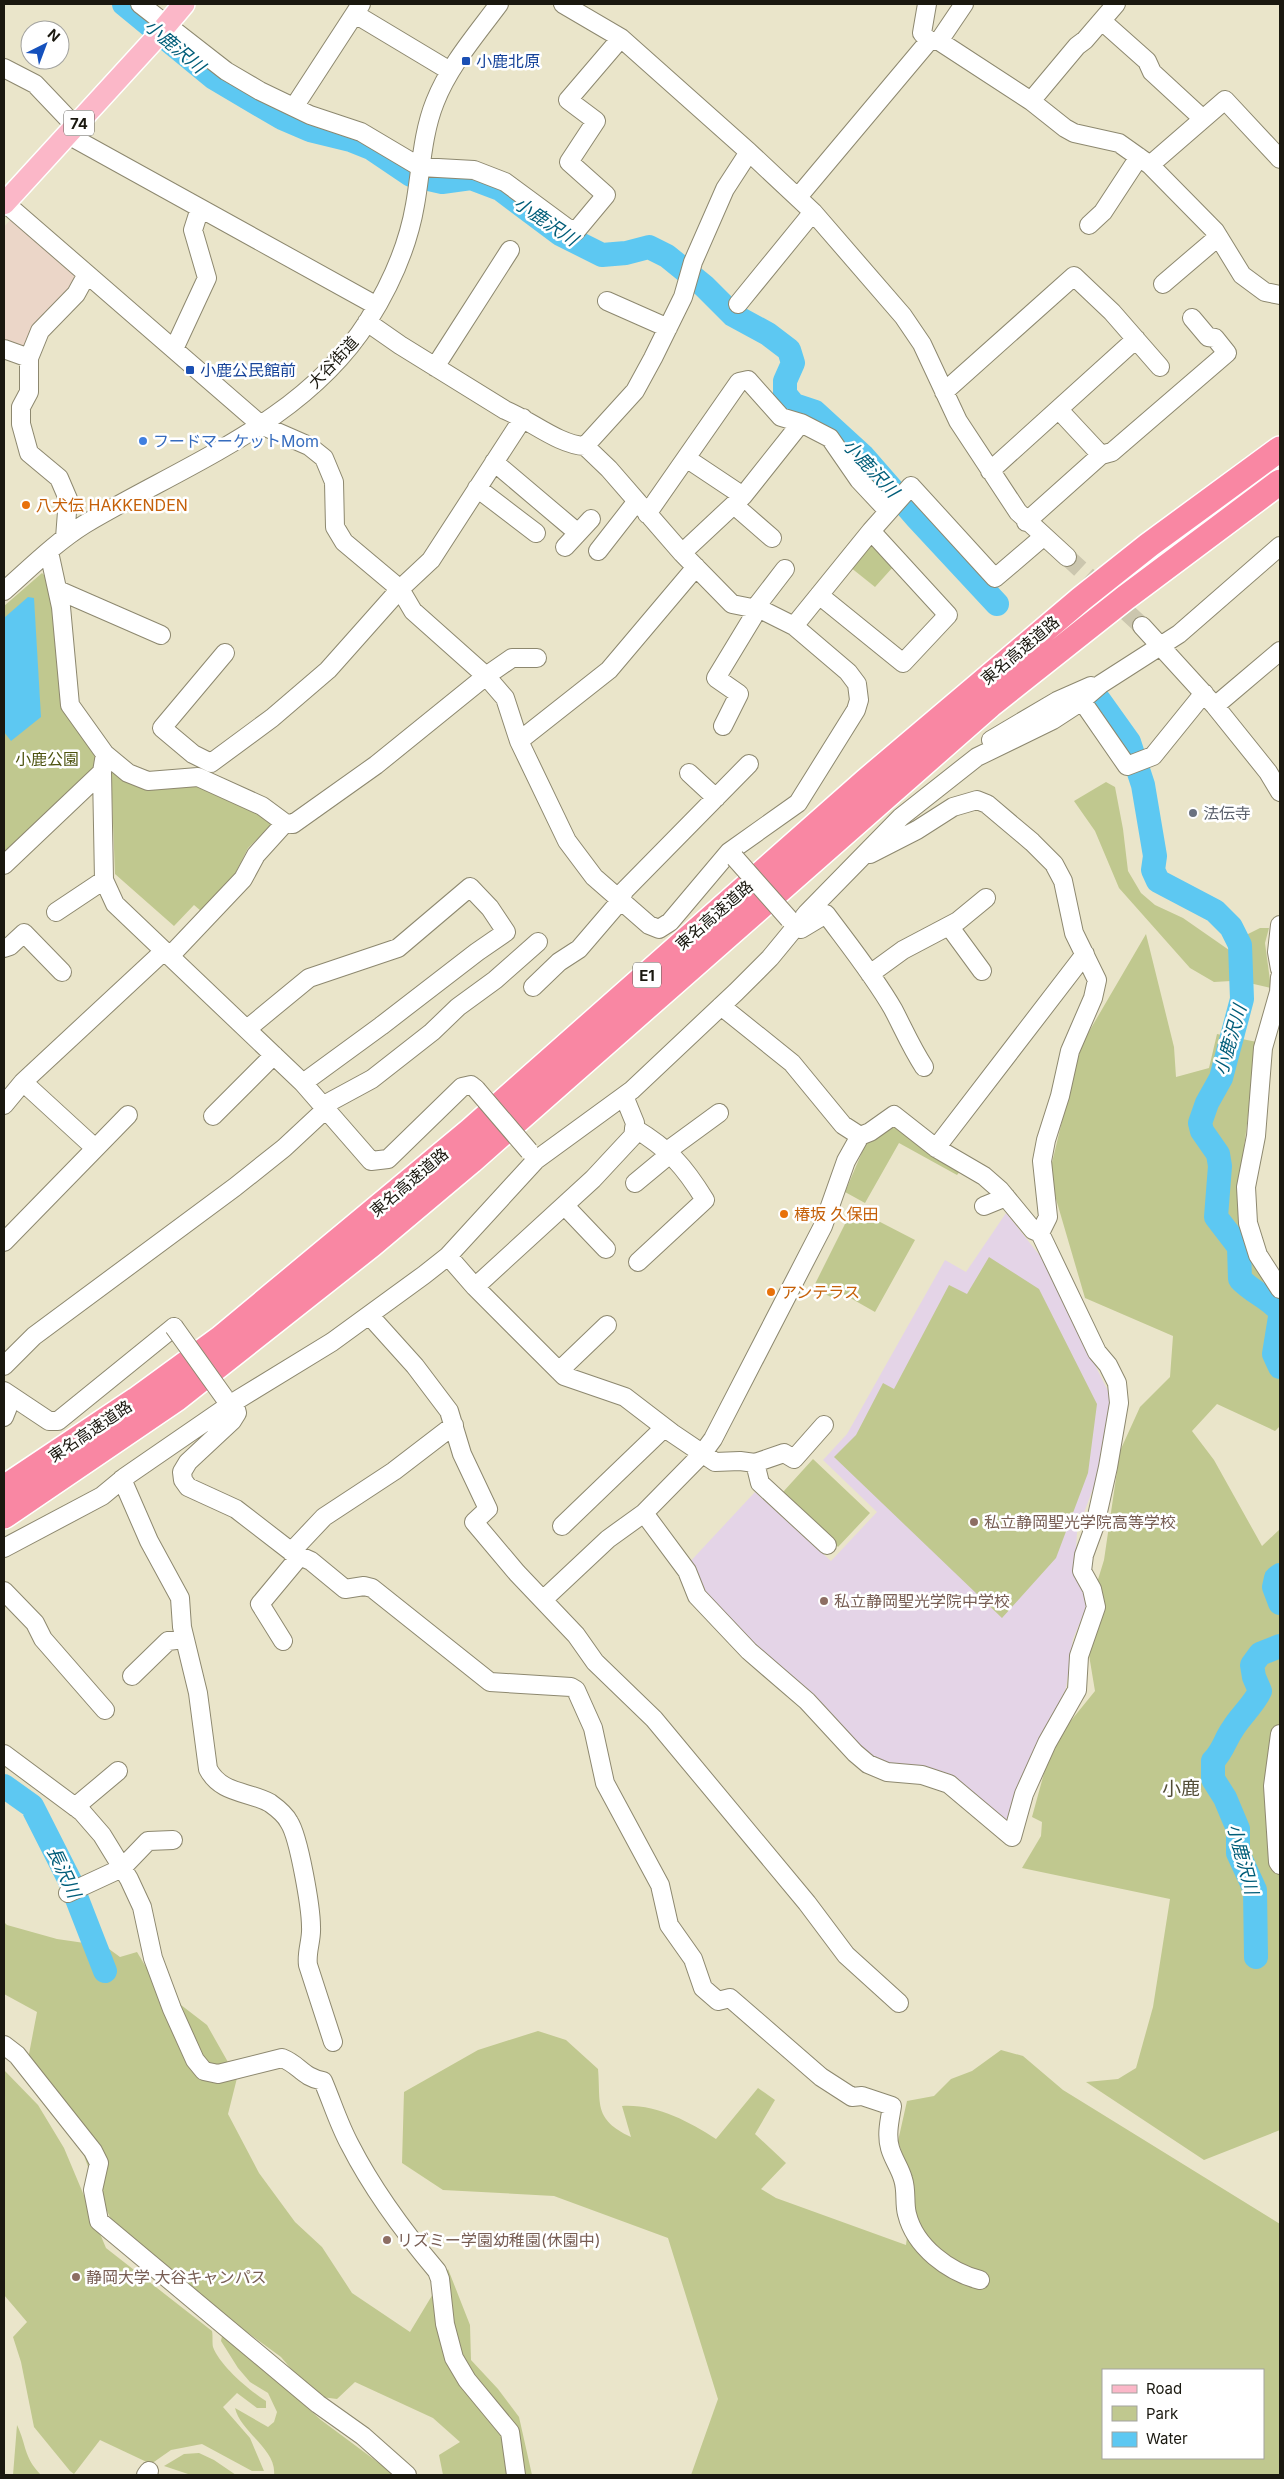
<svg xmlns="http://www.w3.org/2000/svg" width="1284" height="2479" viewBox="0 0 1284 2479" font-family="Inter,'Noto Sans JP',sans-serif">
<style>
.industrial{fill:#ebd6c8}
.education{fill:#e4d4e7}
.green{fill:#c0c88f;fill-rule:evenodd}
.water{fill:#5dc8f2}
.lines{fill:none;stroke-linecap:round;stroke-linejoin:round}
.river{stroke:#5dc8f2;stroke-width:24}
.minor-tunnel{stroke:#cbc6ae;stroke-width:18;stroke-dasharray:18 9;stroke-linecap:butt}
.minor-casing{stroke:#8d886f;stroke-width:20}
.major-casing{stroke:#fff;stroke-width:24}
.highway-casing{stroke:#fff;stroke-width:28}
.minor{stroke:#fff;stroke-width:18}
.major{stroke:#fbb7c8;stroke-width:21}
.highway{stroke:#f987a3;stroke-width:25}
.minor-bridge-casing{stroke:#8d886f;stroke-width:20;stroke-linecap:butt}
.minor-bridge{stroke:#fff;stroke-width:18}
.transit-dot{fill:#1a4fb4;stroke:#fff;stroke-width:2}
.shop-dot{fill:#3f7fe0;stroke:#fff;stroke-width:2}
.food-dot{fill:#e8710a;stroke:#fff;stroke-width:2}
.worship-dot{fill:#6b7280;stroke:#fff;stroke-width:2}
.education-dot{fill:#8d6e63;stroke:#fff;stroke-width:2}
.labels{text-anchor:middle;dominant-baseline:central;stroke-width:5;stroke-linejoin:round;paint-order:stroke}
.shield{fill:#fff;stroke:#5f5d57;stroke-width:1}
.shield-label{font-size:15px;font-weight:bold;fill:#1a180f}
.transit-label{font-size:16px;fill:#164399;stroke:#fff;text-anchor:start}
.street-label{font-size:16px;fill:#1a180f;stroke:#fff}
.shop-label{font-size:16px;fill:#366cbe;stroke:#fff;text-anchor:start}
.food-label{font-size:16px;fill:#c56008;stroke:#fff;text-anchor:start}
.park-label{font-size:16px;fill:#4e5411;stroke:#fff}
.worship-label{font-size:16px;fill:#5b616d;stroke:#fff;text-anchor:start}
.education-label{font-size:16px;fill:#785e54;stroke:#fff;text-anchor:start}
.water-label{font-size:18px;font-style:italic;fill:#005d79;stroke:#fff}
.quarter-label{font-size:19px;fill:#524d37;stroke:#fff}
</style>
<rect width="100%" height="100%" fill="#eae5ca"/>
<path class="industrial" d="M12,218l66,59 -45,52 -5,22 -24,-6v-118z"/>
<path class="education" d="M1006,1213l35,44 71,142 -14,76 -21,57 -2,33 15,34 -17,40 -7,49 -24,52 -33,88 -59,-48 -75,-18 -176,-171 -12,-26 68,-73 76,69 46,-49 -54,-52 24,-26 98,-174 21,12z"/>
<path class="green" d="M867,545l7,1 19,21 -18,20 -25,-20z
M42,573l7,7 11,72 40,112 -96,100v-258z
M111,771l14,10 23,9 49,-4 59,27 17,11 -25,24 -13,26 -34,37 -7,-6 -20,21 -59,-52z
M1106,782l9,5 8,42 5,42 13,22 14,12 28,13 46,32 2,31 -17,1 -24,-14 -71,-80 -24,-57 -21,-30z
M1260,928h9l-4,15 6,45 -26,-6 -3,-45z
M1146,934l28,113 2,30 33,-9 8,-34 40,8 -20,163 28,82 15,19v120l-5,5 -58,-27 -25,27 22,29 48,86 18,-17v601l-76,30 -118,-78 32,-3 18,-11 17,-61 17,-108 -148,-31 19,-32 1,-14 -10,-5 20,-73 43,-53 -11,-66 20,-65 16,-109 20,-44 30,-30 3,-41 -88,-38 -36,-123 31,-128z
M893,1126l8,1 60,43 -4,5 -58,-32 -34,60 -20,-11 21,-49z
M853,1208l62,32 -40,72 -37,-21 -7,6 -18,-9z
M989,1257l50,32 58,115 -9,69 -32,85 -54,60 -168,-161 22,-22 27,-52 11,6 55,-104 18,9z
M813,1459l57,54 -32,34 -55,-55z
M4,1922l3,3 50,14 48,7 15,11 17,-5 9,15 20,7 15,31 26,20 30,53 -9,36 31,59 36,49 27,25 30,46 58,39 38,-63 22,56 1,35 27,29 21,28 13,58h-89l-4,-20 21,-13 -27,-24 -78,-36 -18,17 -23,-3 -33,-39 -78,-57 -87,-70 -22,-47 -15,-41 -56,-78 6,-10 8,-42 -33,-18z
M538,2031l28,9 32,29c3,35 -5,50 33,68l-9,-31c34,-2 66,15 94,33l42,-51 17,12 -20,34 31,29 -25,26 15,9 130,47 7,-58 -15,-46 9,-40 27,-5 17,-17 21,-8 29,-21 22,6 40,34 217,134v251h-589l27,-76 -50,-161 -114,-42 -111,-6 -41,-27 2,-71 74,-42zM1103,2370h160v88h-160z
M4,2070l34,35 26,43 42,100 106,83c1,4 0,11 1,16 7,19 37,44 53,54v7h-9l-20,-15 -14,14 27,31 14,33h-12l-50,-27 -31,6 -20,14 -51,-24 -26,34 -4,-3 -36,-44 -13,-65 -8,-25 14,-15 -23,-27z
M223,2331l39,32 22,24 37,33 74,55h-121c3,-26 -33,-42 -39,-67l33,19 6,-5 3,-10 -9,-19 -18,-11 -12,-14 -17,-27z
M17,2425c10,21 6,31 24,50h-28z
M199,2453l15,7 22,15h-45l-27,-9 20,-12z"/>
<path class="water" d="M28,597l6,1 7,119 -30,24 -7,-9v-114z"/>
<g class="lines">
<path class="river" d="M124,4l90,74 68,40 28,12 41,10 20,8 40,27 31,7 29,-4 29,11 60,45 42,21 24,-2 23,-6 18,9 37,30 29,29 35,19 21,16 4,13 -8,18v13l9,11 21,7 47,43 55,63 80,86
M1099,700l30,42 14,43 12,71 -2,14 5,11 57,30 16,16 9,18 2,54 -21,79 -14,25 -7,20 2,8 16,23 2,12 -4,51 23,30 1,32c13,14 27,17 40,32
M1280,1317l-6,37 6,13
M1280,1575l-4,3 -2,9 6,16
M4,1786l28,20 38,75 35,90
M1256,1957l-1,-67 -17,-37v-24l-13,-31 -12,-19v-18c10,-10 12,-21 19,-31 8,-14 21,-24 28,-39l-6,-14 -2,-12 8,-11 20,-8"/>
<path class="minor-tunnel" d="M1067,557l75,69"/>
<defs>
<path id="minor" d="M140,4l86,67 34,20 50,24 51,17 59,35 54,3 31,12 61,45 10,4 30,-36 -37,-33 27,-41 -28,-21 53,-62
M563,4l58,34 128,114 64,60 90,104 19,28 36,77 60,91 49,45
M927,4l-5,29 7,8h10l92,60 34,27 9,5 45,10 31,22 65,66 27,44 23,17 15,3
M355,14l95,57
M1102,21l45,40 5,11 51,47
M939,41l25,-37
M4,68l31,16 40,42
M1031,101l46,-55 8,-6 31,-36
M294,107l67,-103
M68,135l309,171
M1150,165l75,-65 55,59
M798,197l131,-156
M4,202l257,223 48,21 15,12 10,24 1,45 9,15 56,47 13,22 73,65 19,22 14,43 48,100 27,36 55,48 10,4 11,-7 59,-70 69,-49 58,-93 3,-10 -2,-16 -9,-12 -54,-46 -32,-16 -30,-6 -50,-51 -73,-84 -24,-23c-26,-1 -55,-26 -80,-36l-105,-65 -33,-23
M1089,225l14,-13 36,-55
M1163,284l55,-47
M607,301l61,27
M738,304l75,-92
M4,349l25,9v34l-8,15v17l8,29 30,25 9,21 -3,39
M174,349l33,-71 -14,-48 7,-22
M29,358l11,-27 36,-37 11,-20
M435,367l75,-117
M944,392l130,-116 38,36 48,55
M585,446l50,-55 18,-33 30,-61 10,-35 32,-73 24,-37
M1101,455l11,-3 115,-99 -12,-15 -7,-1 -16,-19
M686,458l57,38
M494,462l84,71
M990,471l146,-132
M477,488l59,45
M734,505l38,33
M647,514l92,-132 9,-2 33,37 20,6 29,15 29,42 29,31
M1026,522l75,-67 -42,-45
M565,547l26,-28
M598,551l39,-50
M49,552l12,55 9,98 35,49 23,19 20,8 50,-4 64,29 23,17 -29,32 -13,24 -73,77
M682,553l61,-57 58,-73
M58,590l103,45
M4,591c26,-23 52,-49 81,-67 99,-59 219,-102 283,-203 22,-35 40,-75 47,-116 6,-33 7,-71 20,-103 14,-36 41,-67 64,-98
M819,595l84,68 45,-48 -77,-84
M794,626l77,-95 40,-45 84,92 48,-41
M1142,626l73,80 53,66 12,20
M225,653l-63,75 31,26 18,9 61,-45 56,-48 72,-81 31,-29 92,-142
M1082,701l45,65 26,-10 51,-63
M1215,706l65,-55
M723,726l16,-32 -23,-16 37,-61 2,-9 30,-39
M991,740l66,-39 34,-15
M519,741l90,-71 87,-103
M105,754l-3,18 2,108 11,24 188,179 68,78 17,-2 74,-72 9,-2 5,4
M689,773l27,25
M285,823l8,1 83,-59 110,-89 26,-18h25
M870,854l47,-24 36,-23 24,-7 10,4 45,38 22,22 9,17 11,52 23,47 -4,18 -23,53 -10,45 -14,44 -4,21 6,56 -8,16
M4,865l98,-93
M56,912l48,-32
M1280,925l-3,27 3,17
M949,926l33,45
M801,929l25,-15c23,31 48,62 67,95 11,21 18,38 31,58
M4,948l6,-2 14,-13 38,39
M870,974l33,-24 55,-29 28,-23
M1280,977l-1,15 -16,56 -7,88 -10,51 2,36 10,32 22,34
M533,987l26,-25 20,-13 42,-49 3,-9 125,-127
M247,1029l62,-51 89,-30 72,-61 20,21 16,24 -29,20 -96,74 -78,57
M23,1082l72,66
M4,1105l19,-23 141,-131
M324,1105l48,-26 60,-47 26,-25 37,-27 43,-38
M213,1116l61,-61
M634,1128c35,21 50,38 71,72l-67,62
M936,1148l149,-194
M667,1151l52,-38
M635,1183l35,-29
M565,1206l41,43
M984,1206l22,-9
M4,1242l124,-127
M448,1256l27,31 89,89 61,21 47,36 43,29 25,-1 15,2 29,-10 10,6 30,-34
M475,1287l118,-108 40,-43 2,-13 -11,-27
M370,1316l45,50 34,45 13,43 26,55 -14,13 43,51 59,62 19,27 59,57 153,184 39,52 53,48
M4,1366l30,-30 201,-149 49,-39 43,-40
M559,1371l48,-46
M4,1391l45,30h9l116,-94
M234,1402l3,11 -5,8 -44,41 -6,10 1,8 5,7 48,22 57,44 18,8 34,28 19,-3 8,2 118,94 81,5 5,3 17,38 12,55 55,102 9,40 24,34 10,29 15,13 12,-3 91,79 31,20 10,-1 30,10c-2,13 -6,28 -2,42 3,11 10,20 13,31 4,12 1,24 4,35 8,33 42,58 73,66
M4,1417l8,-20
M755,1463l5,20 67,62
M122,1479l27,62 31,57 2,29 16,66 10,76c13,25 40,22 62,34 7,5 15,11 19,19 10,15 22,86 22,105 1,13 -5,25 -3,38l25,77
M644,1513l43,58 10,25 52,55 58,50 48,52 13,11 19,8 35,3 27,9 63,53 12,-43 23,-51 30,-53 2,-34 17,-49 -4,-18 -10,-18 2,-16 11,-30 13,-58 11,-64 -2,-20 -9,-18 -11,-13 -57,-119 -7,-3 -33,-40 -16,-14 -48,-28 -42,-33 -24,17 -10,4 -17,-11 -51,-62 -71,-57
M562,1526l102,-98
M4,1548l98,-52 23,-19 109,-75 98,-60 92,-67 24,-19 88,-96 96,-70 104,-98 34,-34 37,-45 94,-96 76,-60 76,-37 26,-17 22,-19 78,-50 101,-88
M291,1552l33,-35 70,-46 60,-46
M4,1591l31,32 8,16 62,71
M544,1599l64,-60 36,-26 58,-59 11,-15 110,-213 23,-65 14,-25
M283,1641l-23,-37 40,-48
M132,1676l36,-35 16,-2
M1280,1734l-7,52 5,76 2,3
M4,1754l78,58 20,23 27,44 13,28 11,51 19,51 23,51 9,11 14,3 64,-16c18,7 20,19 41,23 9,21 16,44 27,64 23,45 54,87 87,126l3,8 5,45 9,34 13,22 43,52 6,43
M75,1807l43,-36
M68,1893l54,-25 26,-27 25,-1
M4,2045l13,10 76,96 6,12 -6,27 6,31 219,183 45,32 44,39
M146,2475l3,-4"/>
<path id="major" d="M4,204l149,-163 31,-37"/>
<path id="highway" d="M4,1488l132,-88 85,-62 249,-207 396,-350 215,-182 68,-54 131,-96
M4,1516l172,-117 195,-154 100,-84 519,-456 135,-107 155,-116"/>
</defs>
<use href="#minor" class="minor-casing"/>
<use href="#major" class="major-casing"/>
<use href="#highway" class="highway-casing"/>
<use href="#minor" class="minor"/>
<use href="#major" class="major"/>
<use href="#highway" class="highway"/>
<defs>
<path id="minor-bridge" d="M735,858l54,61
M476,1089l53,62
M174,1327l50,70"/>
</defs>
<use href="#minor-bridge" class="minor-bridge-casing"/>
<use href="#minor-bridge" class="minor-bridge"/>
</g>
<g class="transit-dot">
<rect x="461" y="56" width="10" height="10" rx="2.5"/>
<rect x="185" y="365" width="10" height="10" rx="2.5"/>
</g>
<circle class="shop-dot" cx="143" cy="441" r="5"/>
<g class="food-dot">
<circle cx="26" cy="505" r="5"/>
<circle cx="784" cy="1214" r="5"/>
<circle cx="771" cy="1292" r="5"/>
</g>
<circle class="worship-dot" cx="1193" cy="813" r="5"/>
<g class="education-dot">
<circle cx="974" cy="1522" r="5"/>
<circle cx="824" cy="1601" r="5"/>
<circle cx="387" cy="2240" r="5"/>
<circle cx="76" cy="2277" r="5"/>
</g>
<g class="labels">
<g class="shield">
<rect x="64" y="110.5" width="30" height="25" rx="4"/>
<rect x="633" y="962.5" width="28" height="25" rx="4"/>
</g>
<g class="shield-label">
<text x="79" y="123">74</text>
<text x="647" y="975">E1</text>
</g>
<g class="transit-label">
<text x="476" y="61">小鹿北原</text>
<text x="200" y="370">小鹿公民館前</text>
</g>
<g class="street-label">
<text transform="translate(333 362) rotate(-47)">大谷街道</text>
<text transform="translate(1020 650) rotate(-40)">東名高速道路</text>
<text transform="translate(714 915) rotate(-41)">東名高速道路</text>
<text transform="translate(409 1182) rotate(-40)">東名高速道路</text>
<text transform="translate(90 1431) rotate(-34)">東名高速道路</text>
</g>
<g class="shop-label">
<text x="153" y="441">フードマーケットMom</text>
</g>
<g class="food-label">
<text x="36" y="505">八犬伝 HAKKENDEN</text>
<text x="794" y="1214">椿坂 久保田</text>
<text x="781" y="1292">アンテラス</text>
</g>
<g class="park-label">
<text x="47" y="759">小鹿公園</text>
</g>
<g class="worship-label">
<text x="1203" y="813">法伝寺</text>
</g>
<g class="education-label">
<text x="984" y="1522">私立静岡聖光学院高等学校</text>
<text x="834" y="1601">私立静岡聖光学院中学校</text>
<text x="397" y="2240">リズミー学園幼稚園(休園中)</text>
<text x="86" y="2277">静岡大学 大谷キャンパス</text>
</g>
<g class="water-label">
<text transform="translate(175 46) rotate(40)">小鹿沢川</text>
<text transform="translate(546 221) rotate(34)">小鹿沢川</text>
<text transform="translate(871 468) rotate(47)">小鹿沢川</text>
<text transform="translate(1230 1040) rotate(-74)">小鹿沢川</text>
<text transform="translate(1243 1859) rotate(75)">小鹿沢川</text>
<text transform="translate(64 1872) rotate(65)">長沢川</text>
</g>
<g class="quarter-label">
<text x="1181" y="1788">小鹿</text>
</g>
</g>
<rect width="1284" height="2479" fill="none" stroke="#1a180f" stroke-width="10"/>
<rect x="1102" y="2369" width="162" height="90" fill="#ffffff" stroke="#a3a39f"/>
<rect x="1112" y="2385" width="25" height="8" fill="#fbb7c8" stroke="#a3a39f"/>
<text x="1146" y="2394" font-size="15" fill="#1a180f">Road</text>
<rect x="1112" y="2406" width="25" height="15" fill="#c0c88f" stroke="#a3a39f"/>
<text x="1146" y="2419" font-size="15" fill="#1a180f">Park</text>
<rect x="1112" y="2432" width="25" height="15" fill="#5dc8f2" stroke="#a3a39f"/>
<text x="1146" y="2444" font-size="15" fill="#1a180f">Water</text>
<g transform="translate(45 45) rotate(42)"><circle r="24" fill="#ffffff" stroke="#a3a39f"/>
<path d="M0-4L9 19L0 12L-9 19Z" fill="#1551bd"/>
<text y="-8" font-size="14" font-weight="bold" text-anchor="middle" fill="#1a180f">N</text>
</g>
</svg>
